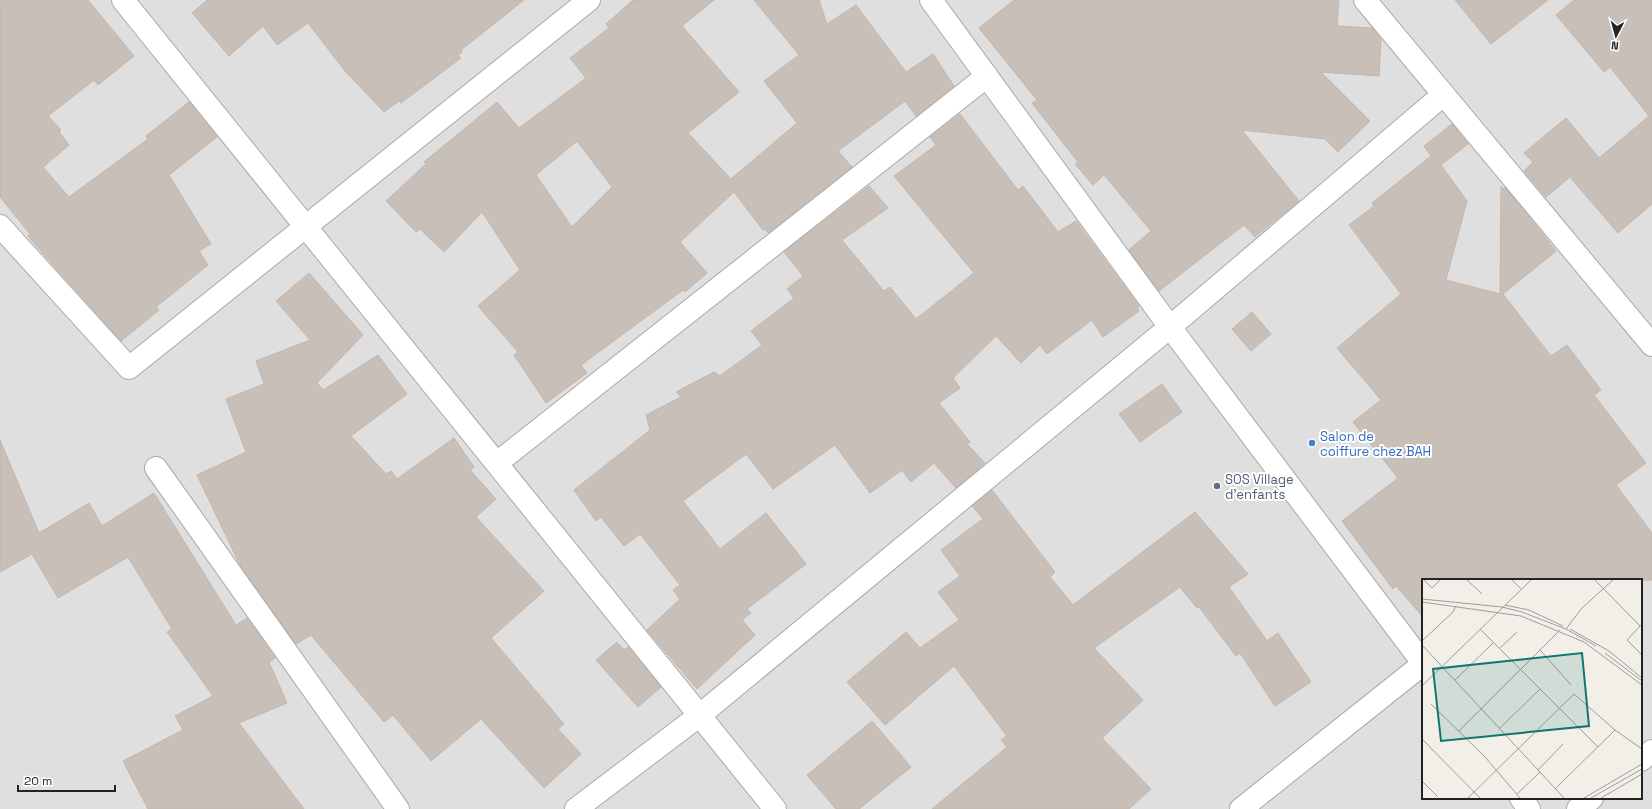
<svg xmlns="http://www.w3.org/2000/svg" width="1652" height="809" viewBox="0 0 1652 809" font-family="'Space Grotesk',sans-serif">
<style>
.residential{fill:#e0dfdf;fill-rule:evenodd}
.building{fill:#c7bfb8;stroke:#c4b6ab;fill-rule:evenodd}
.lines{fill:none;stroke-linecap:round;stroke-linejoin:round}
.street-casing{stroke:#a9a9a9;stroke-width:24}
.street{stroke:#fff;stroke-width:22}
.shop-dot{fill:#3f7fe0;stroke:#fff;stroke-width:1.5}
.service-dot{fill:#5c6f8a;stroke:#fff;stroke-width:1.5}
.labels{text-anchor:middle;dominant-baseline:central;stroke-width:4;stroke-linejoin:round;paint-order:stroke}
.shop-label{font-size:13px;fill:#366cbe;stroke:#fff;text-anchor:start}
.service-label{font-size:13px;fill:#4e5e75;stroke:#fff;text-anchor:start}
.inset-road{fill:none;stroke:#9f9d99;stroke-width:1}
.view{fill:#0f766e;fill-opacity:0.15;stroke:#0f766e;stroke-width:2}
.inset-edge{fill:none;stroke:#222;stroke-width:2}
</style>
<rect width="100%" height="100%" fill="#f2efe9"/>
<path class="residential" d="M0,0h1652v809h-1652zM1423,580h218v218h-218z"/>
<path class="building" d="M0,0h88l46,56 -36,29 -4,-5 -46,36 13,14 -2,2 10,13 -26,22 26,30 79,-58 -2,-3 43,-34 28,35 -48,38 42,69 -12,7 9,14 -52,42 3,3 -38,31 -68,-76 -25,-29 2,-2 -30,-37z
M207,0h317l-63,50 1,2 -4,3 3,3 -60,45 -2,-2 -15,11 -39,-41 -37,-48 -31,22 -14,-19 -34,30 -37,-43z
M633,0h81l-32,26 57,66 -51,41 43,46 66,-56 -33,-42 35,-26 -45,-55h65l8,24 29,-19 50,67 27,-18 21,32 -38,30 -11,-15 -67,50 14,16 -84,66 -3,-4 -2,1 -29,-38 -54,50 27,31 -22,19 -2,-2 -102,75 6,8 -41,30 -32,-48 4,-3 -40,-46 42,-36 -38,-58 -38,40 -24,-23 -4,3 -30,-31 40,-37 -2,-2 73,-60 22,26 67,-50 -16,-20 39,-30 -3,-4zM577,141l35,46 -40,40 -36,-52z
M1014,0h325l-2,26 35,2 9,11 -2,37 -58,-4 49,49 -32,31 -13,-13 -83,-9 57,71 -44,36 -11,-12 -85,66 -30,-41 22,-19 -47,-56 -11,10 -18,-21 3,-2 -46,-59 5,-3 -58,-72z
M1455,0h93l-57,44z
M1574,0h78v204l-34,29 -48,-56 -24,20 -22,-26 9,-9 -9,-9 42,-35 33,40 50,-42 -39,-49 -6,5 -48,-57z
M960,114l58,76 5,-4 35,46 18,-11 63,85 -2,2 2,3 -36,26 -11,-17 -45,34 -7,-9 -19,18 -25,-27 -43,42 7,10 -21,15 31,39 -3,2 18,19 -29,25 -22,-25 -23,19 -9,-12 -32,23 -35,-48 -62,44 -27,-35 -63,47 37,48 46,-36 40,51 -59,45 4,4 -9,7 13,15 -58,54 -50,-59 33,-31 -7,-9 7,-5 -40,-51 -16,12 -23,-29 -5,4 -22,-31 76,-60 -4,-15 35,-18 -5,-5 38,-20 6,4 42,-31 -11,-14 43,-33 -7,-9 16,-13 -19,-24 85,-66 19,22 -46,32 42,51 6,-4 26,32 58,-46 -80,-97 42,-31 -6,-8z
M1452,124l16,20 -27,21 26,36 -21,79 54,14 1,-108 2,3 2,-2 51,64 -53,43 48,62 16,-11 34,45 -7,5 52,68 -30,22 36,48v47h-229v37l-27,-31 -3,3 -51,-68 56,-43 -45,-56 28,-22 -44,-52 64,-54 -52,-69 25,-19 -2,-3 59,-47 -7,-10z
M309,273l54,62 -46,48 6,7 55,-35 29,39 -56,42 35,38 5,-3 6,8 57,-41 20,29 -4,3 26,29 -20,18 68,74 -53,47 73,86 -6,5 23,25 -37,34 -63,-69 -50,42 -38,-46 -9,7 -73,-87 -15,9 -56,-79 -43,-90 49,-23 -20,-53 38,-15 -8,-23 54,-21 -34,-39z
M1252,312l19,22 -20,17 -19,-22z
M1162,384l20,28 -42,30 -21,-28z
M0,440l39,93 50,-30 13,23 52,-33 82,132 11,-7 28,40 -6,4 18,41 -48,20 65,86h-156l-25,-48 60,-31 -8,-14 38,-20 -46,-64 5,-3 -44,-72 -70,41 -26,-44 -32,18z
M992,490l63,82 -5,5 23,28 122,-93 53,62 -19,13 38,54 11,-8 33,49 -36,24 -35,-53 -4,3 -37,-49 -2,1 -17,-21 -86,61 49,52 -41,38 49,51 -22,20h-197l75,-62 -6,-7 6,-4 -53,-70 -69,59 -38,-43 59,-50 14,16 39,-28 -21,-28 22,-16 -19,-26 42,-31 -11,-13z
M617,642l7,8 4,-3 33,40 -23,20 -42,-47z
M872,721l39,46 -52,42h-23l-29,-34z"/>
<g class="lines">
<defs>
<path id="street" d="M123,0l652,809
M931,0l239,327 253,336
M1365,0l287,345
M0,226l129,142 460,-368
M497,463l490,-387
M156,468l242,341
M1641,760l11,-9
M1521,798l8,11
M576,809l124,-94 470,-388 273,-232
M1241,809l182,-145
M1578,809l14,-11"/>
</defs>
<use href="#street" class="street-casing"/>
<use href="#street" class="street"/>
</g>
<circle class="shop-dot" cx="1312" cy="443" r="4"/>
<circle class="service-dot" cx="1217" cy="486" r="4"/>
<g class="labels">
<g class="shop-label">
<text x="1320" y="436">Salon de<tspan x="1320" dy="15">coiffure chez BAH</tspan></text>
</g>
<g class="service-label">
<text x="1225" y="479">SOS Village<tspan x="1225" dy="15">d'enfants</tspan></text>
</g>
</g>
<g transform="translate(1422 579)">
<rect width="220" height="220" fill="#f2efe9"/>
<path class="inset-road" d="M2,1l8,8 8,-8M45,1l15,14M90,1l9,9M173,1l45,46M0,20l80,8 20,5 44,17 30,17M0,23l99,14 63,26 58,43M83,26l24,5 34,16M219,46l-14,15 15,15M58,50l118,118M144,50l16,-21 31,-28M148,50l39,22 33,27M0,62l31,-29 3,-6M0,66l142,153M78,69l17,-16M118,71l31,35M183,74l37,28M33,101l39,-38M0,107l109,-106M9,125l54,53 35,41M78,149l40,-39M37,152l101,-101M0,160l58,59M116,191l25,-26M0,202l16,16M133,210l60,-59M95,215l23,-22M46,219l106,-104 41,36 27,19M162,219l58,-34M169,219l51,-29M179,219l41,-24"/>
<path class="view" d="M160,74l7,73 -148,15 -8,-72z"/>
<rect width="220" height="220" class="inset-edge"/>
</g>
<g transform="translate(1616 36) rotate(186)" stroke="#ffffff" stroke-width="3" paint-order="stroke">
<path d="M0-3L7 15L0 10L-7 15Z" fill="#222222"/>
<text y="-6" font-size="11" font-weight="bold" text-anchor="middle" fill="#222222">N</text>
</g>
<path d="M18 785v6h97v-6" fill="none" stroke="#222222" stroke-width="2"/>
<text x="24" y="785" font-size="12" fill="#222222" stroke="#ffffff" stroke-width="3" paint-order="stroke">20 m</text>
</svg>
